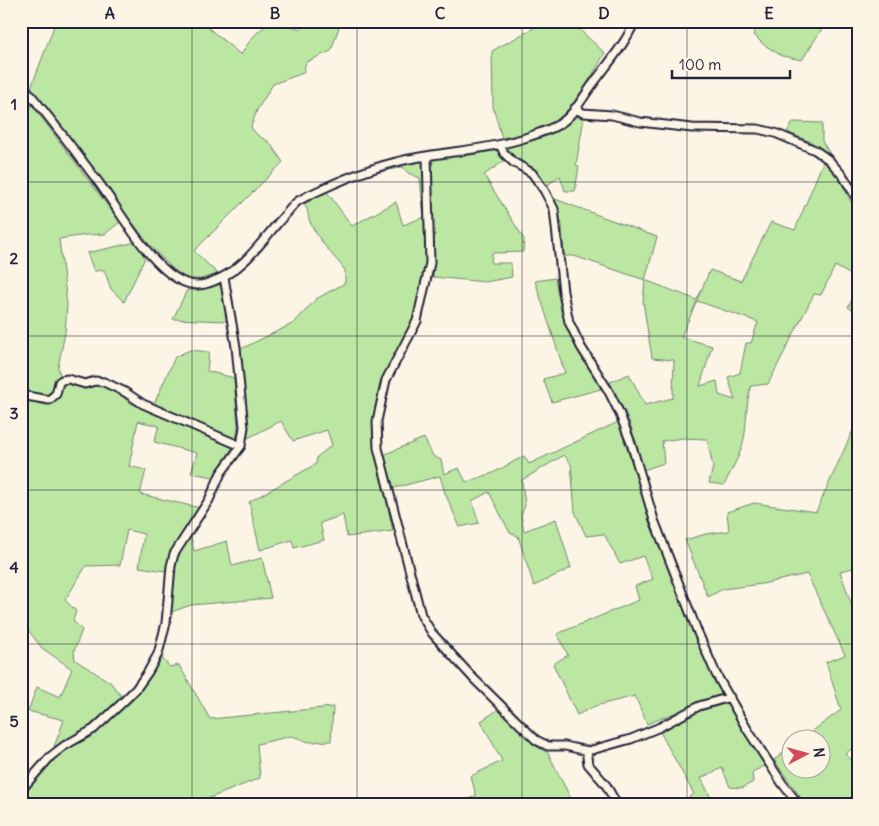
<svg xmlns="http://www.w3.org/2000/svg" width="879" height="826" viewBox="0 0 879 826" font-family="Delius,sans-serif">
<style>
.green{fill:#bce7a3;stroke:#6f846f;fill-rule:evenodd}
.lines{fill:none;stroke-linecap:round;stroke-linejoin:round}
.minor-casing{stroke:#22223b;stroke-width:11}
.minor{stroke:#fcf5e5;stroke-width:7}
.grid{fill:none;stroke:#22223b;stroke-width:1;stroke-opacity:0.55}
.neatline{fill:none;stroke:#22223b;stroke-width:2}
.grid-label{font-size:16px;text-anchor:middle;font-weight:bold;fill:#22223b}
</style>
<rect width="100%" height="100%" fill="#fcf5e5"/>
<filter id="ink" filterUnits="userSpaceOnUse"><feTurbulence type="fractalNoise" baseFrequency=".02" numOctaves="2"/><feDisplacementMap in="SourceGraphic" scale="10" xChannelSelector="R" yChannelSelector="G"/><feConvolveMatrix kernelMatrix="1 2 1 2 8 2 1 2 1" color-interpolation-filters="sRGB"/></filter>
<g filter="url(#ink)">
<path class="green" d="M56,21h144l41,34c8,-14 21,-34 39,-32 7,1 14,4 20,6l3,-8h38l-10,30 -25,11 -3,11 -30,11 -16,26 -6,17 6,8 12,7 14,20 -89,89 24,23 -17,5h-14l-15,-11 -24,-25 -117,-155z
M546,21h24l35,32c-17,28 -32,63 -65,76 -11,4 -25,6 -38,9l-9,-31 -1,-56z
M761,21h66l-25,39 -20,-4 -19,-12 -10,-10z
M32,105l88,117 -15,12 -19,1 -27,4 8,65 -2,29 -7,34 2,9 -4,4 -4,11 -8,5 -23,-5v-252l5,1 -1,-22z
M575,117l9,1 -8,47 3,1 -4,25h-10l-5,-15 -14,10 -12,-18 -23,-12 -5,-9c25,-6 51,-10 69,-30z
M793,122l29,1v18l9,15 -20,-14 -24,-10z
M497,150l7,11 -20,14 40,64 -1,13 -31,1 -1,10h20l1,14 -27,5 -52,-5 1,-26 -3,-93 38,-3z
M424,161l3,102 -15,59 -29,54 -10,41 3,35 17,79 -46,6 -4,-22 -23,8 4,17 -30,8 -2,-8 -32,10 -11,-48 67,-38 1,-7 15,-12 -5,-15 -34,11 -12,-20 -33,17 -9,-88 55,-27 22,-24 29,-16v-13c-12,-15 -27,-30 -35,-48 -3,-7 0,-9 -6,-18l23,-12 25,34 44,-24 7,23 21,-8 -4,-39 -12,-5 -5,-6 -41,9 44,-13z
M823,162l17,17 12,25 6,6v69l-23,-13 -14,29 -7,-1 -46,90 -17,2c-5,17 -4,30 -6,47 -2,18 -13,36 -21,52l-15,-2 4,-16 -6,-28 -24,-1 -21,3 2,22 -21,7 -13,-47 -20,-41 19,-8 16,31 28,-7 1,-38 -22,-2 -9,-56 2,-22 -71,-24h-10l-2,-31 -7,-26 102,38 -12,43 52,20 13,-30 31,11 30,-59 24,8zM697,301l61,21 -7,21h-5l-6,30 -12,4 7,23 -16,-5 -2,-14 -17,5 12,-40 -31,-9z
M136,242l9,16 -21,44 -13,-13 -7,-19 -10,1 -7,-18z
M555,278l6,34 10,24 30,53 -49,13 -9,-23 22,-6 -30,-92z
M222,284l5,37 -54,-2 14,-29 18,-1z
M858,288v25l-10,-6z
M190,350l19,2 -2,19 27,7 4,47 -2,14 -82,-35 21,-47z
M64,382l22,6 15,-4 16,8 13,11 103,44 -20,30 -22,-4 6,-20 -43,-11 5,-16 -21,-5 -9,45 17,4 -6,24 60,14 -30,44 -5,19 -26,-4 5,-33 -17,-4 -7,35 -34,1 -21,34 11,11 -3,10 9,9 -8,21 1,9 35,22 12,15 -36,32 -32,18 10,-27 -36,-9 9,-24 23,10 12,-28 -30,-21 -21,-27v-224l29,7 7,-5 4,-14z
M858,419v148l-18,4 18,53v120l-13,10 13,11v40h-52l-32,-45 17,-13 1,21h30v-30h-19l38,-28 -15,-48 19,-7 -38,-81 -45,10 -39,5 -15,8 -23,-57 21,-6 23,-3 -2,-19 27,-9 62,9z
M618,422l42,125 32,84 30,63 -75,30 -12,-28 -40,10 -18,9 -24,-51 15,-9 -11,-21 82,-34 -4,-14 18,-7 -10,-23 -23,8 -16,-30 -18,2 -11,-24 -4,-48 -7,-9 -42,25 3,26 -4,9 3,16 32,-12 15,49 -37,18 -16,-50 -8,-3 -21,-41 -17,9 7,22 -19,4 -15,-34 -5,-17 -46,12 -11,-33 41,-17 9,18 8,4 3,14 15,-6 7,14 27,-9 31,-17 5,8z
M191,537l3,14 33,-10 5,25 30,-8 9,40 -80,7 -20,7 3,-44 7,-18z
M162,658l8,9 9,-2 31,54 123,-12 -2,34 -22,1 -17,-6 -35,8 3,34 -60,24 1,3h-180v-10l30,-36 14,-12 31,-14 40,-36z
M728,703l37,63 -13,6 1,10 -11,6 -12,-1 -8,-19 -21,10 12,24 -4,3h-30l15,-11 -34,-62 36,-20z
M499,709l35,36 14,8 24,48 -2,4h-118l24,-9 -5,-20 31,-15 -21,-40z"/>
<g class="lines">
<defs>
<path id="minor" d="M21,83c26,31 51,64 75,96 22,28 58,97 94,105 7,2 17,0 24,-3 32,-13 48,-41 70,-65 5,-5 9,-11 14,-15 7,-4 15,-8 22,-11 32,-15 64,-27 100,-33 40,-7 81,-9 119,-24 9,-3 19,-7 26,-13 10,-8 17,-21 25,-32 15,-21 35,-43 45,-67
M575,108l8,5 29,2 28,7 52,6 66,1 17,4 40,17 14,10 14,16 15,24
M500,145l4,8 9,9 19,11 12,17 10,19 9,83 6,30 12,25 27,43 11,22 12,31 23,77 44,113 18,41 31,55 35,54 17,22
M427,156l3,107 -13,58 -31,59 -9,41 1,27 43,167 11,18 42,46 62,61 12,6h17l23,5 43,-12 29,-12 39,-21 31,-9
M21,395l28,5 7,-6 3,-12 3,-2 6,-1 17,5 10,-3 9,1 21,10 18,12 98,42
M588,751l-1,6 1,7 18,21 11,20
M21,790l30,-34 13,-10 30,-17 28,-26 14,-14 12,-17 10,-18 8,-31 5,-57 3,-12 35,-54 12,-27 20,-27 3,-19 -3,-29 -5,-51 -12,-70"/>
</defs>
<use href="#minor" class="minor-casing"/>
<use href="#minor" class="minor"/>
</g>
</g>
<path class="grid" d="M192,21v784M357,21v784M522,21v784M687,21v784M21,182h837M21,336h837M21,490h837M21,644h837"/>
<rect width="879" height="826" fill="none" stroke="#fcf5e5" stroke-width="55"/>
<g transform="translate(806 754) rotate(84)"><circle r="24" fill="#fcf5e5" stroke="#a5a1a1"/>
<path d="M0-4L9 19L0 12L-9 19Z" fill="#d1495b"/>
<text y="-8" font-size="14" font-weight="bold" text-anchor="middle" fill="#22223b">N</text>
</g>
<path d="M672 70v8h118v-8" fill="none" stroke="#22223b" stroke-width="2.5"/>
<text x="679" y="70" font-size="15" fill="#22223b" stroke="#fcf5e5" stroke-width="4" paint-order="stroke">100 m</text>
<rect x="28" y="28" width="824" height="770" class="neatline"/>
<g class="grid-label">
<text x="110" y="19">A</text>
<text x="275" y="19">B</text>
<text x="440" y="19">C</text>
<text x="604" y="19">D</text>
<text x="769" y="19">E</text>
<text x="14" y="110">1</text>
<text x="14" y="264">2</text>
<text x="14" y="419">3</text>
<text x="14" y="573">4</text>
<text x="14" y="727">5</text>
</g>
</svg>
